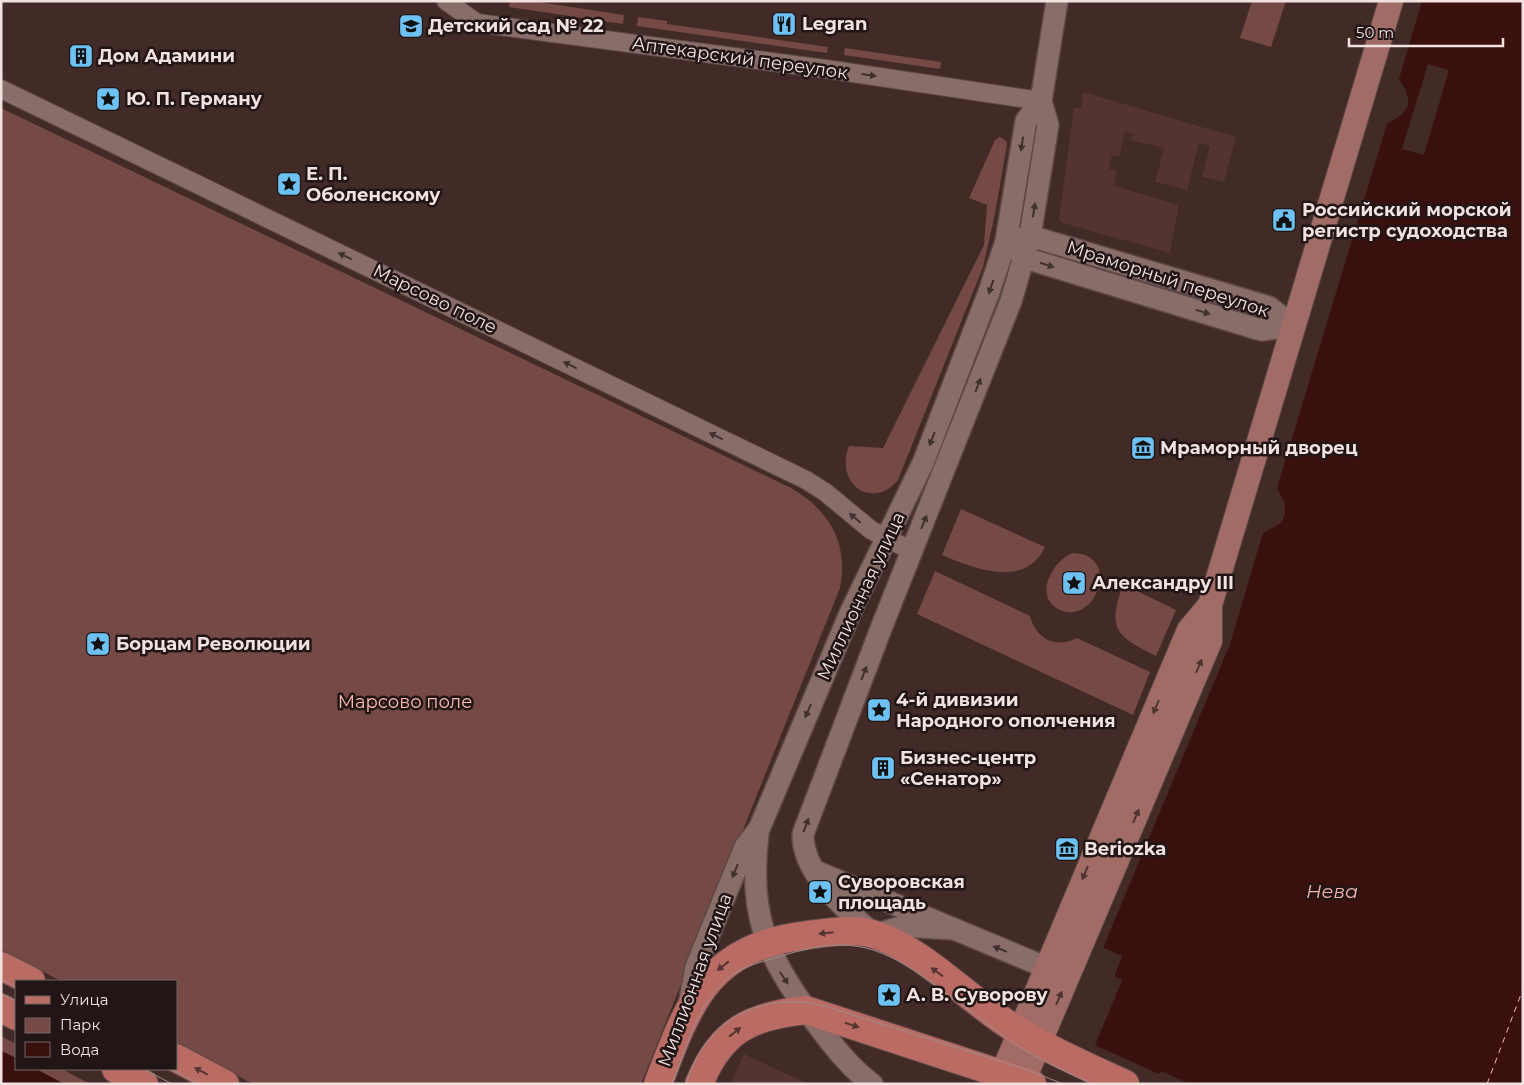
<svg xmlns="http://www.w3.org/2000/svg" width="1524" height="1085" viewBox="0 0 1524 1085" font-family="Montserrat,sans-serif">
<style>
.built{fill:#533431}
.green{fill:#754945}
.water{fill:#3a100e}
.pier{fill:#422a27}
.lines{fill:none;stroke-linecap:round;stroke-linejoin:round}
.ferry{stroke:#f5b4ac;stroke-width:1;stroke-dasharray:6 5;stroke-linecap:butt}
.minor-casing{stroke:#5c4846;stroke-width:20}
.tertiary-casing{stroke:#5c4846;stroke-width:24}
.secondary-casing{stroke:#5c4846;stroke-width:26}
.primary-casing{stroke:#5c4846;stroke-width:30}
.minor{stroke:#896d69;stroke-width:18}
.tertiary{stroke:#896d69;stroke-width:21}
.secondary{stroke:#a16c66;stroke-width:24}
.primary{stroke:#b96b64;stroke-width:28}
.tram{stroke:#9f8b88;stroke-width:1}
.oneway{fill:#40302e}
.oneway2{fill:#4e3431}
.oneway3{fill:#563431}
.labels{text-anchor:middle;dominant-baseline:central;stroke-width:5;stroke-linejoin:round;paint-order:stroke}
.poi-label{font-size:18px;font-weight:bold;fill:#f1e1df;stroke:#211615;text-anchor:start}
.street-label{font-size:18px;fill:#f1e1df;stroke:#211615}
.park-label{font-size:18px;fill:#febbb3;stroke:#211615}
.water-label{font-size:19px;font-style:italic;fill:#f5b4ac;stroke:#211615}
</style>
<rect width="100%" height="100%" fill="#422a27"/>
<path class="built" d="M1083,92l153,45 -12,45 -22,-5 8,-31 -11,-3 -12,47 -32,-8 9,-34 -33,-8 2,-6 -8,-2 -6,25 -7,-2 -3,14 8,2 -3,15 65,19 -9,48 -107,-30 -4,-4 15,-111 7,1z
M744,1054l64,30h-77z"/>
<path class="green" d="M510,1h22l92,14 -1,9 -114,-17z
M1252,1h34l-15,46 -31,-9z
M638,17l29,4v3l161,23 -1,6 -190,-27z
M845,48l96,14 -1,7 -96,-14z
M1,108l790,380c38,22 58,55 49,100l-199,496h-388l-77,-41v-62h-115l-60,-31z
M1000,137l6,4 1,3 -12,70 -12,53 -85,213c-25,31 -64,4 -49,-34l34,2 101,-203 3,-40 -18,-7 26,-58z
M961,509l84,38c-20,42 -70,22 -103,8z
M1073,553c49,1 23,73 -13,57 -28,-13 -7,-50 13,-57z
M935,571l95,45c6,23 26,33 47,22l73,34 -17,43 -216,-101z
M1123,584l53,26 -20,46c-40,-20 -49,-26 -33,-72z
M1,1036l15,8v14l-15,-7z
M36,1069h26l28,15h-26z"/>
<path class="water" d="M1422,1h101v1083h-444l43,-104 -8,-3 8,-21 -19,-8 127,-304 33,-111 13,-8 9,-11 -2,-14 -6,-12 110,-364 11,-7 10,-12 -2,-14 -7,-12z
M1,1051l15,7v11h20l28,15h-63z"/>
<path class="pier" d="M1428,64l21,6 -25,85 -22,-6z
M1399,79l9,18v8l-5,9 -16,10 1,-6 13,-6 5,-7v-7l-8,-14z
M1277,488l8,16v10l-4,9 -18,10 2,-6 14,-6 4,-7v-9l-7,-11z
M1106,949l16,7 -8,20 8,4 -15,37 -2,-1 14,-35 -8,-4 8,-20 -14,-6z
M1095,1045l64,29 2,-3 29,13h-111z"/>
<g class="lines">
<path class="ferry" d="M1487,1084l36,-95"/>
<defs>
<path id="minor" d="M446,1l31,22 356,47 208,31
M1,89l805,391 19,12 46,38 41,21"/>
<path id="tertiary" d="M1016,239l14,-3 239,71 24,19
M1014,248l11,10 229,70 8,2 31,-4
M758,834c-10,80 8,121 55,185 18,24 35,47 59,65
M815,871l230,96
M952,929l-48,-3 -30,9c-27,-25 -72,-61 -71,-101l79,-208 129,-325 19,-65 18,-111 -7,-24
M689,1005l7,-38 49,-120 14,-18 92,-218 72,-148 66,-171 17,-51 20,-120 15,-20 16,-100"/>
<path id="secondary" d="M998,1084l191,-454 21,-25
M1022,1084l188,-443v-36l181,-604"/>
<path id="primary" d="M1,966l30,15
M1,1008l15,8
M176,1058l49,26
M116,1069l28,15
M658,1084c32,-84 50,-137 150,-149 22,-3 46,-7 68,0 51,17 97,70 144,97 33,20 70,36 105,52
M699,1084c22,-54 51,-68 107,-74l226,74"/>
</defs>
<use href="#minor" class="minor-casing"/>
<use href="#tertiary" class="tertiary-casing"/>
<use href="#secondary" class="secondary-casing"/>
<use href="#primary" class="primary-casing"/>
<use href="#minor" class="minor"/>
<use href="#tertiary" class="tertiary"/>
<use href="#secondary" class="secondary"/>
<use href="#primary" class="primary"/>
<path class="tram" d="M1,979l15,8
M1,993l15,8
M144,1069l28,15
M171,1069l28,15
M672,1084c15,-37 27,-89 63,-111 15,-9 33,-13 50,-18 67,-21 99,-8 154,33 25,18 49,36 73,54 25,17 54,30 81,42
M686,1084c4,-11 8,-23 14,-32 26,-43 74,-57 121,-47l207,65 35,14"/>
</g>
<defs><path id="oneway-solid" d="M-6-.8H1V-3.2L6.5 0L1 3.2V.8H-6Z" transform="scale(1.25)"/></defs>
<g class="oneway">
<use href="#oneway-solid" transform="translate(869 75) rotate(8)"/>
<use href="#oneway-solid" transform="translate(1022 144) rotate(99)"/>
<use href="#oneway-solid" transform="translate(1034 210) rotate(-81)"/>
<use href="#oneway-solid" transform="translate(345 256) rotate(-154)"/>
<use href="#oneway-solid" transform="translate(1047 265) rotate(18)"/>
<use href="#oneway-solid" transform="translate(991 287) rotate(109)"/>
<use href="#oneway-solid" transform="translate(1203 312) rotate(17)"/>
<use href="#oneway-solid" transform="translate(570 365) rotate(-154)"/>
<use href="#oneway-solid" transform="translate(978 385) rotate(-69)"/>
<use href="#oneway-solid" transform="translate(716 436) rotate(-154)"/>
<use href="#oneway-solid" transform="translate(932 439) rotate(111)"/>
<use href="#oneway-solid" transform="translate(855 518) rotate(-140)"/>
<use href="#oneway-solid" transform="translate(924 522) rotate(-68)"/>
<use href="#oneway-solid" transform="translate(864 673) rotate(-69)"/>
<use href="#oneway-solid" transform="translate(808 711) rotate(113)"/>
<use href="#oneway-solid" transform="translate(806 825) rotate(-70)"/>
<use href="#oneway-solid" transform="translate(735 871) rotate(112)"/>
<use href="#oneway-solid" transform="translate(1000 949) rotate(-158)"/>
<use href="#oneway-solid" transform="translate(784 978) rotate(56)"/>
</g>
<g class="oneway2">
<use href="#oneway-solid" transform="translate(1199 666) rotate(-67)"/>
<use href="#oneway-solid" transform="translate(1156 707) rotate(113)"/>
<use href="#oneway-solid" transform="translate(1136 816) rotate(-67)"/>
<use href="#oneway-solid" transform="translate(1085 873) rotate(113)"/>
<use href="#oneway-solid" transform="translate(1059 998) rotate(-67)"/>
</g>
<g class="oneway3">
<use href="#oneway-solid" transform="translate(826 933) rotate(174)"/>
<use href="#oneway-solid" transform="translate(723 966) rotate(142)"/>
<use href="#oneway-solid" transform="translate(937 972) rotate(-144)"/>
<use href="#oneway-solid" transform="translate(852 1025) rotate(18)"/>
<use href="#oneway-solid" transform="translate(735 1032) rotate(-38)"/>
<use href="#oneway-solid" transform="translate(201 1071) rotate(-152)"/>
</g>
<defs>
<symbol id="restaurant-square" viewBox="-11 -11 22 22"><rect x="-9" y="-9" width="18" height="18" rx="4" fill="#6ec2f3" stroke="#211615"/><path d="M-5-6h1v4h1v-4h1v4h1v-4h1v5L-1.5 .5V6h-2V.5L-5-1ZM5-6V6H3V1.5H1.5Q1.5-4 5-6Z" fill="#111"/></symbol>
<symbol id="school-square" viewBox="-11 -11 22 22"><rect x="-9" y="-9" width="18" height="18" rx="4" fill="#6ec2f3" stroke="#211615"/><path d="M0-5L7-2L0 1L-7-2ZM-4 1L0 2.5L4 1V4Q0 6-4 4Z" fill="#111"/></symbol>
<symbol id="building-square" viewBox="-11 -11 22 22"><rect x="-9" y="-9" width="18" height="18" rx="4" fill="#6ec2f3" stroke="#211615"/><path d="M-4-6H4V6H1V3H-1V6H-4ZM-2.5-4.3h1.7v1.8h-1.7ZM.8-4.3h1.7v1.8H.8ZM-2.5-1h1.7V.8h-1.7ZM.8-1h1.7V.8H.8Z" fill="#111"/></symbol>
<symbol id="sight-square" viewBox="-11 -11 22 22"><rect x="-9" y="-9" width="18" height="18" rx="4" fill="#6ec2f3" stroke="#211615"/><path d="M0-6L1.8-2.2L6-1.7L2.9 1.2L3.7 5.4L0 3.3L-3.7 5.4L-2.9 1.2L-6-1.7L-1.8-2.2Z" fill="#111"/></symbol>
<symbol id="civic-square" viewBox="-11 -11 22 22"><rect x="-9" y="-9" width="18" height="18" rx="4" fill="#6ec2f3" stroke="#211615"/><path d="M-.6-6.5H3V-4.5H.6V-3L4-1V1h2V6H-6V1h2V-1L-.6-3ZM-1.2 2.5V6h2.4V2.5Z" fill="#111"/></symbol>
<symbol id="museum-square" viewBox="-11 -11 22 22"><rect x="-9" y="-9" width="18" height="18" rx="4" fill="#6ec2f3" stroke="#211615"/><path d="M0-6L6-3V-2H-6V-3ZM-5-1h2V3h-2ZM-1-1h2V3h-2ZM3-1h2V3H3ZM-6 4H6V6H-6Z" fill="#111"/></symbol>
</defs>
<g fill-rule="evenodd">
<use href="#restaurant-square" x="770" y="10" width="28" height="28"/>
<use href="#school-square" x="397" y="12" width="28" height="28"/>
<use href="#building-square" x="67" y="42" width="28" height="28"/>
<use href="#sight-square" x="94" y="85" width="28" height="28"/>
<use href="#sight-square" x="275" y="170" width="28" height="28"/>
<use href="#civic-square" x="1270" y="206" width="28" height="28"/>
<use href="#museum-square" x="1129" y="434" width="28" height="28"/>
<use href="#sight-square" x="1060" y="569" width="28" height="28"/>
<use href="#sight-square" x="84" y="630" width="28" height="28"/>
<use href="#sight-square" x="865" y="696" width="28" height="28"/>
<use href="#building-square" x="869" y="754" width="28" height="28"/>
<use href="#museum-square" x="1053" y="835" width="28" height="28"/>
<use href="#sight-square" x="806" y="878" width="28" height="28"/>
<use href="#sight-square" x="875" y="981" width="28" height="28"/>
</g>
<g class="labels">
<g class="poi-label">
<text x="802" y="24">Legran</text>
<text x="428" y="26">Детский сад № 22</text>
<text x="98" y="56">Дом Адамини</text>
<text x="126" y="99">Ю. П. Герману</text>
<text x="306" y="174">Е. П.<tspan x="306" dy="21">Оболенскому</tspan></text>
<text x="1302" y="210">Российский морской<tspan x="1302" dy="21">регистр судоходства</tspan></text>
<text x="1160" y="448">Мраморный дворец</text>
<text x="1092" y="583">Александру III</text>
<text x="116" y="644">Борцам Революции</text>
<text x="896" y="700">4-й дивизии<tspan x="896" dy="21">Народного ополчения</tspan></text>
<text x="900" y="758">Бизнес-центр<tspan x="900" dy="21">«Сенатор»</tspan></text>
<text x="1084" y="849">Beriozka</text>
<text x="838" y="882">Суворовская<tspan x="838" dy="21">площадь</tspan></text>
<text x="906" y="995">А. В. Суворову</text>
</g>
<g class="street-label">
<text transform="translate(740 58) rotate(8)">Аптекарский переулок</text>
<text transform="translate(1168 279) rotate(18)">Мраморный переулок</text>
<text transform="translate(435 299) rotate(26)">Марсово поле</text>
<text transform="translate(861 596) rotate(-65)">Миллионная улица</text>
<text transform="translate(695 980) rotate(-70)">Миллионная улица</text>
</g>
<g class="park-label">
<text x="405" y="702">Марсово поле</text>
</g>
<g class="water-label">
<text x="1332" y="891">Нева</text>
</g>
</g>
<rect width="1524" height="1085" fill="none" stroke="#f1e1df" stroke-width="5"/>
<rect x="15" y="980" width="162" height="90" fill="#211615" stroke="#746766"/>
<rect x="25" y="996" width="25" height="8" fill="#b96b64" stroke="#746766"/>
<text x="60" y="1005" font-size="15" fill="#f1e1df">Улица</text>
<rect x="25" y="1018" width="25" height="15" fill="#754945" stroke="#746766"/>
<text x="60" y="1030" font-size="15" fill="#f1e1df">Парк</text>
<rect x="25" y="1042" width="25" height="15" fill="#3a100e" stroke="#746766"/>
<text x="60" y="1055" font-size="15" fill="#f1e1df">Вода</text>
<path d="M1349 38v8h154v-8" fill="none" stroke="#f1e1df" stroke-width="2.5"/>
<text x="1356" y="38" font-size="15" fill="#f1e1df" stroke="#211615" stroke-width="4" paint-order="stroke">50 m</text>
</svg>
